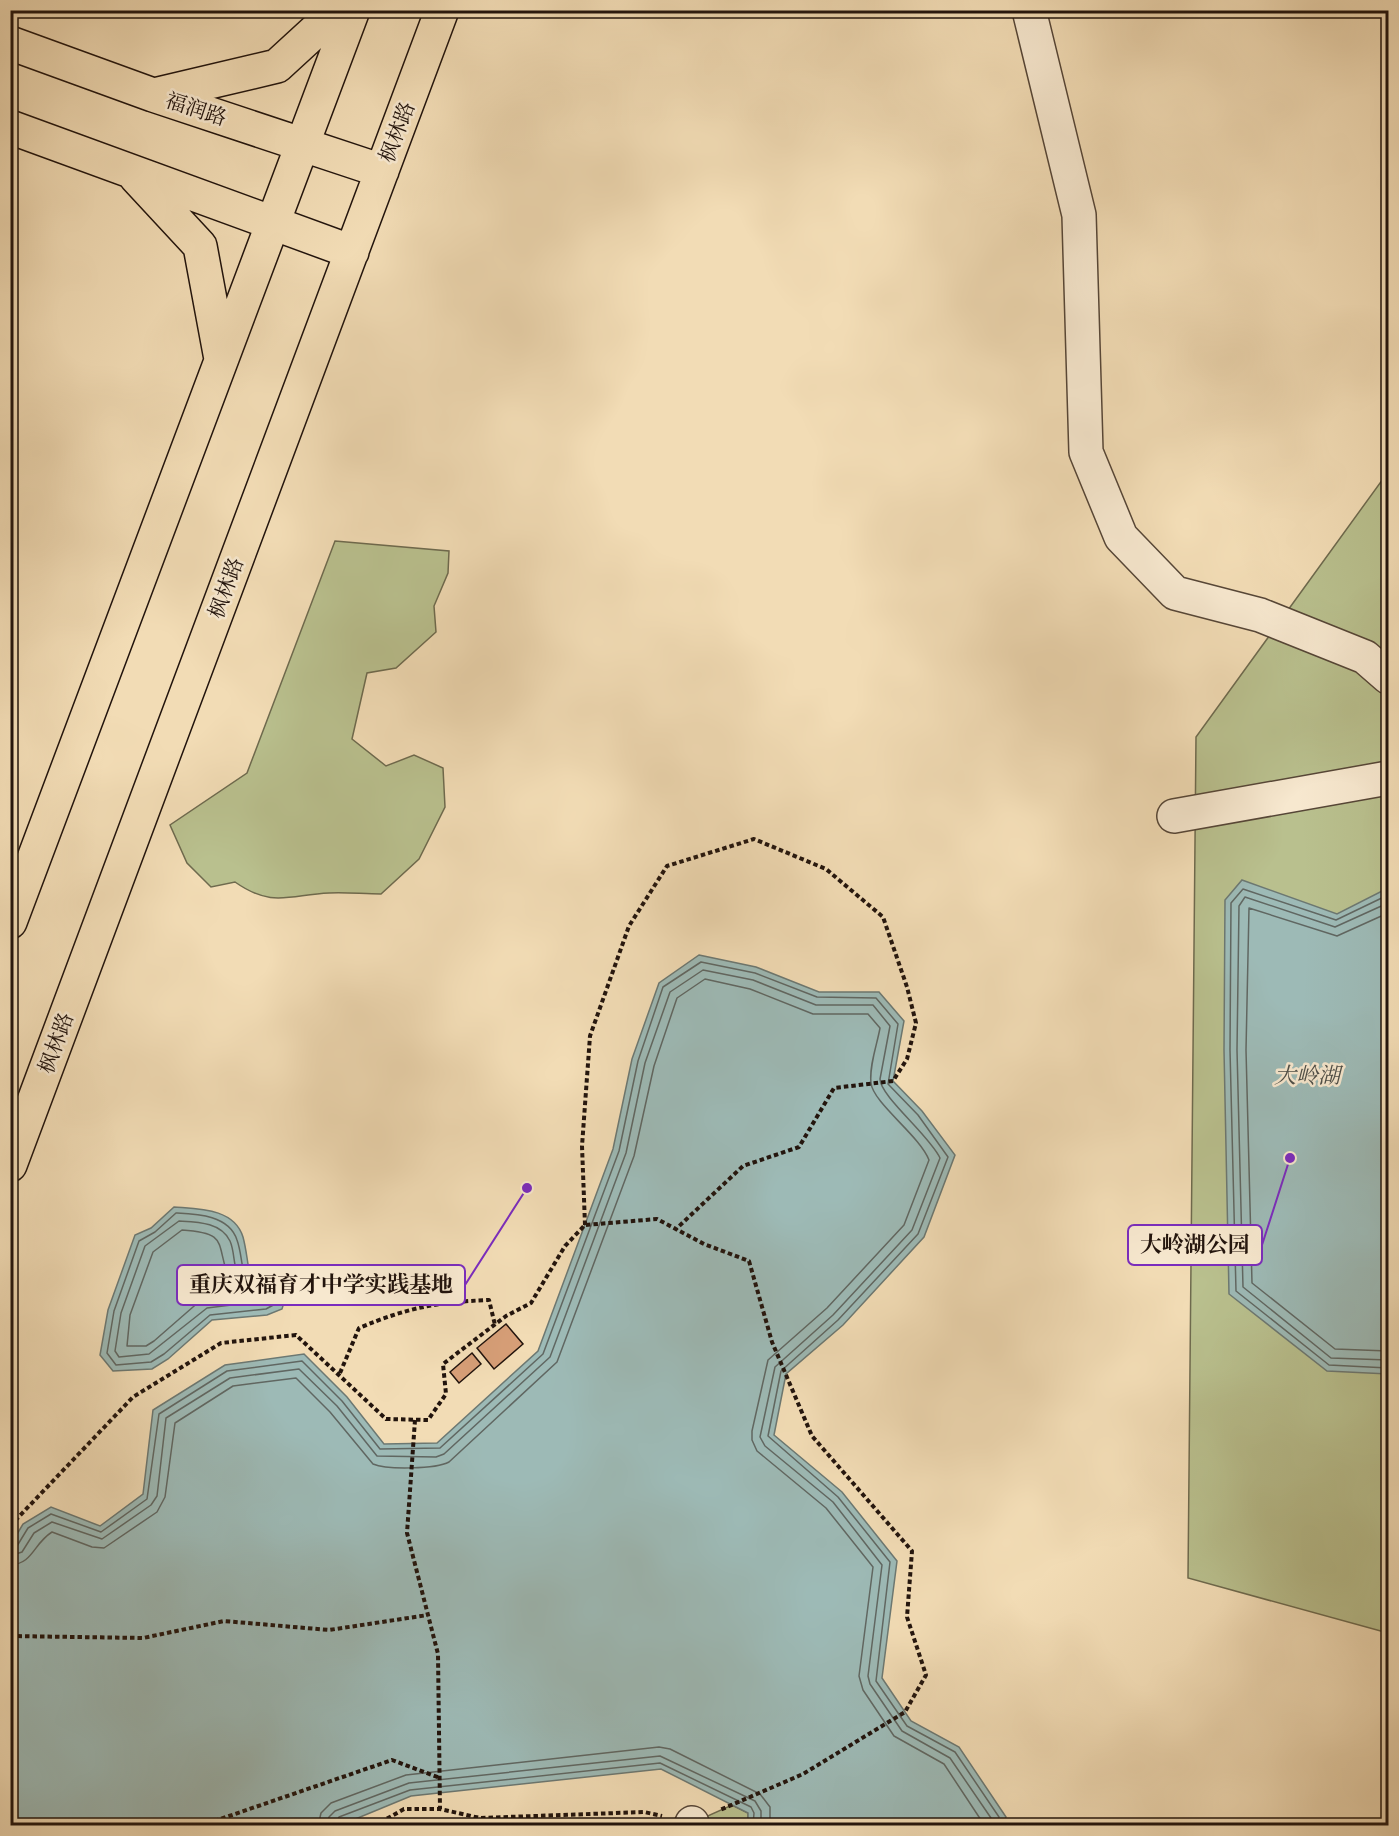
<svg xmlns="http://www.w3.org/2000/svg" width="1399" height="1836" viewBox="0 0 1399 1836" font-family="Alegreya,'Noto Serif SC',serif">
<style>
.green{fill:#b9c08e;stroke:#6e6a4e;stroke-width:1.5}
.water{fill:#9dbab6;stroke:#6c7872;stroke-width:1.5}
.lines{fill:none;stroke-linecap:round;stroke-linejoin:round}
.shore{stroke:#606762;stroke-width:1.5}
.building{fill:#d69e77;stroke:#22140d;stroke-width:1.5}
.minor-casing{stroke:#564637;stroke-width:36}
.major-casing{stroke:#22140d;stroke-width:36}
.path{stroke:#22140d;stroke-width:4;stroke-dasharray:4.5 3;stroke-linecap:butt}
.minor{stroke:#f7e8cf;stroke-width:33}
.major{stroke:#f2dcb5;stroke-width:33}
.labels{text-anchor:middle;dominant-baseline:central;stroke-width:5;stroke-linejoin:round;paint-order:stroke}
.street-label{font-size:21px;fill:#22140d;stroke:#f7e8cf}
.water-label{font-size:22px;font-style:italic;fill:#4d4e48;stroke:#f7e8cf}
.leader{fill:none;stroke:#7b2cbf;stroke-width:2}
.callout-dot{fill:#7b2cbf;stroke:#f7e8cf;stroke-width:2}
.callout{fill:#f7e8cf;stroke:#7b2cbf;stroke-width:2}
.callout-label{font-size:22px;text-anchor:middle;font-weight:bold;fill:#22140d}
</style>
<rect width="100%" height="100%" fill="#f2dcb5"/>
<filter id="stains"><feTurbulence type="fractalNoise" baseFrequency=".00333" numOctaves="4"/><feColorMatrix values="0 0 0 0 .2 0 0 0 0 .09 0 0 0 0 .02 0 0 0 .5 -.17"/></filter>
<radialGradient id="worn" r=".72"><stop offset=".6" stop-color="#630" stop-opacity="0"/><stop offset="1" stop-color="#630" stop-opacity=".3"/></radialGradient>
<path class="green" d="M1388,472v1161l-200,-55 8,-841z
M335,541l114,10 -1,22 -14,33 2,26 -40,36 -29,5 -15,66 34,27 28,-11 29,13 2,39 -26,52 -38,35c-18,0 -35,-2 -52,-1 -40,2 -57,15 -94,-11l-24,5 -24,-24 -17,-38 77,-52z
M732,1805l16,8v12l-57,1 1,-3z"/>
<path class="water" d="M1242,880l95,34 51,-26v486l-61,-3 -98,-77 -5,-244 1,-150z
M699,955l57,12 63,25h60l25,29 -11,60 29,30 33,44 -31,82 -81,88 -57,49 -12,61 68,57 55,69 -15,117 29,43 48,26 47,70 -2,8h-256v-12l-87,-44 -250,27 -58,24 -23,5h-319l-1,-279 13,-22 28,-17 49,19 43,-32 10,-84 72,-45 79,-11 43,43 37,47 53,-1 101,-92 75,-202 19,-90 27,-76z
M174,1207c24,2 60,1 69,30 3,11 4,22 6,33l40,16 -7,23 -15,6 -55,5 -44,39 -16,10 -39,2 -13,-16 8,-45 27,-75 16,-7z"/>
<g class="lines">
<path class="shore" d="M1388,895l-52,25 -93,-31 -12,14 -1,147 6,241 93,74 59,3
M1388,903l-53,24 -90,-30 -6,9 -2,144 6,237 88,71 57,2
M1388,913l-51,23 -88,-28 -3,142 6,233 83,66 53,2
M176,1213c21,1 53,2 61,27 4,11 4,22 7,33l36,15 -3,15 -11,6 -56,6 -46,39 -13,8 -35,3 -9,-12 7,-42 25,-70 16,-9z
M179,1221c18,1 42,1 51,20 5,11 3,26 9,37l32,13v7l-7,3 -57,7 -58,46 -30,3 -4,-6 6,-38 24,-67z
M182,1230c46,3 34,12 46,46 2,7 8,11 10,16l-37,8 -47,41 -8,5h-19l3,-31 23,-63z
M10,1548l7,-2 11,-18 23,-14 50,18 46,-33 12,-85 68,-43 75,-10 40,40 38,48 60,-1 103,-94 76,-203 19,-90 25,-74 38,-25 54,11 62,24 59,1 22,26 -10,60 30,31 30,42 -30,77 -80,86 -57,51 -13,65 70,61 52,65 -14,119 31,45 48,26 44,65 -1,9
M10,1556l12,-4 12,-19 18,-11 50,17 49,-34 6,-9 9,-78 64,-40 69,-9 38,37 40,50 59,1 8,-3 106,-97 76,-204 19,-90 25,-71 33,-22 50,10 63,25h57l17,21 -10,53c0,17 50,57 60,79l-28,72 -79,85 -58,52 -15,70 5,9 68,56 49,63 -14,111 2,8 32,47 48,27 41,60v8
M10,1565c23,-1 23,-21 42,-33l40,15 12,1 53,-36 8,-15 10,-74 58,-37 63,-8 34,34 43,52c14,6 63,5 76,-2l108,-100 77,-206 20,-90 23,-68 28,-19 45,10 63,25h55l12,14c-3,17 -11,38 -9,55 2,20 49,53 58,77l-25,65 -77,83 -59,52 -16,71v9l5,11 69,57 47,59 -14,109 4,14 31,46 50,28 37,56 1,6
M318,1826l3,-13 10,-10 75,-28 253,-28 11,2 90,45 10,13v19
M327,1826l2,-9 6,-6 74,-28 251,-27 95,45 6,10v15
M335,1826l4,-9 71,-27 250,-27 91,44 3,6 -1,13"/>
</g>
<path class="building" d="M506,1324l17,20 -29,25 -17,-21z
M472,1353l9,11 -22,19 -9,-11z"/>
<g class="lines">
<defs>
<path id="minor" d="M1029,10l50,205 7,237 35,85 54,56 85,22 105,42 23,20
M1174,816l214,-38
M691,1826l1,-3"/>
<path id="major" d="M10,43l143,52 229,76
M154,95l123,-29 61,-56
M10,127l342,125
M136,177l64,69 21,113
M10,922l343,-912
M10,1165l432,-1155"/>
</defs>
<use href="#minor" class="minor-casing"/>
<use href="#major" class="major-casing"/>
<path class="path" d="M585,1225l-3,-79 8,-110 39,-110 38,-60 87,-27 72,30 57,48 24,70 9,36 -9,36 -14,22 -59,7 -35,59 -56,19 -67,63
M340,1373l19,-45c48,-20 77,-26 130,-28l6,25
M415,1420l-8,113 31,121 2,155
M10,1526l123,-129 88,-54 75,-8 90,84 42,1 18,-26 -3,-30 63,-48 25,-13 34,-57 20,-21 72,-6 47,25 45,17 23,81 40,94 100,115 -5,66 19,58 -21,37 -102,62 -83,36
M10,1636l133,2 81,-17 105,9 99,-15
M200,1826l192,-66 48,18
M374,1826l30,-17h36l40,9 164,-6 18,4"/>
<use href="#minor" class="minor"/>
<use href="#major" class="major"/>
</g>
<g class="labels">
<g class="street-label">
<text transform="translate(196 109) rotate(18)">福润路</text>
<text transform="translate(397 132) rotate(-69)">枫林路</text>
<text transform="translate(226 588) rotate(-70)">枫林路</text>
<text transform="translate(56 1043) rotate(-70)">枫林路</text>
</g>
<g class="water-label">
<text x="1307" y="1076">大岭湖</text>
</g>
</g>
<path class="leader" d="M1290 1158L1262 1245M527 1188L465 1285"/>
<g class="callout-dot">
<circle cx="1290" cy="1158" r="6"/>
<circle cx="527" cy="1188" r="6"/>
</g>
<g class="callout">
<rect x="1128" y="1225" width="134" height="40" rx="6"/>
<rect x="177" y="1265" width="288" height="40" rx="6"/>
</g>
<g class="callout-label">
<text x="1195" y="1252">大岭湖公园</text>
<text x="321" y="1292">重庆双福育才中学实践基地</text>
</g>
<rect width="1399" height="1836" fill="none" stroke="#f2dcb5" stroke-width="36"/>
<rect x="12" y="12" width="1375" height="1812" fill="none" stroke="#22140d" stroke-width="3"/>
<rect x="18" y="18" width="1363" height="1800" fill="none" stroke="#22140d" stroke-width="1.5"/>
<rect width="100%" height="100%" filter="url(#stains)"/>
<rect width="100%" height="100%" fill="url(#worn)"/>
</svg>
